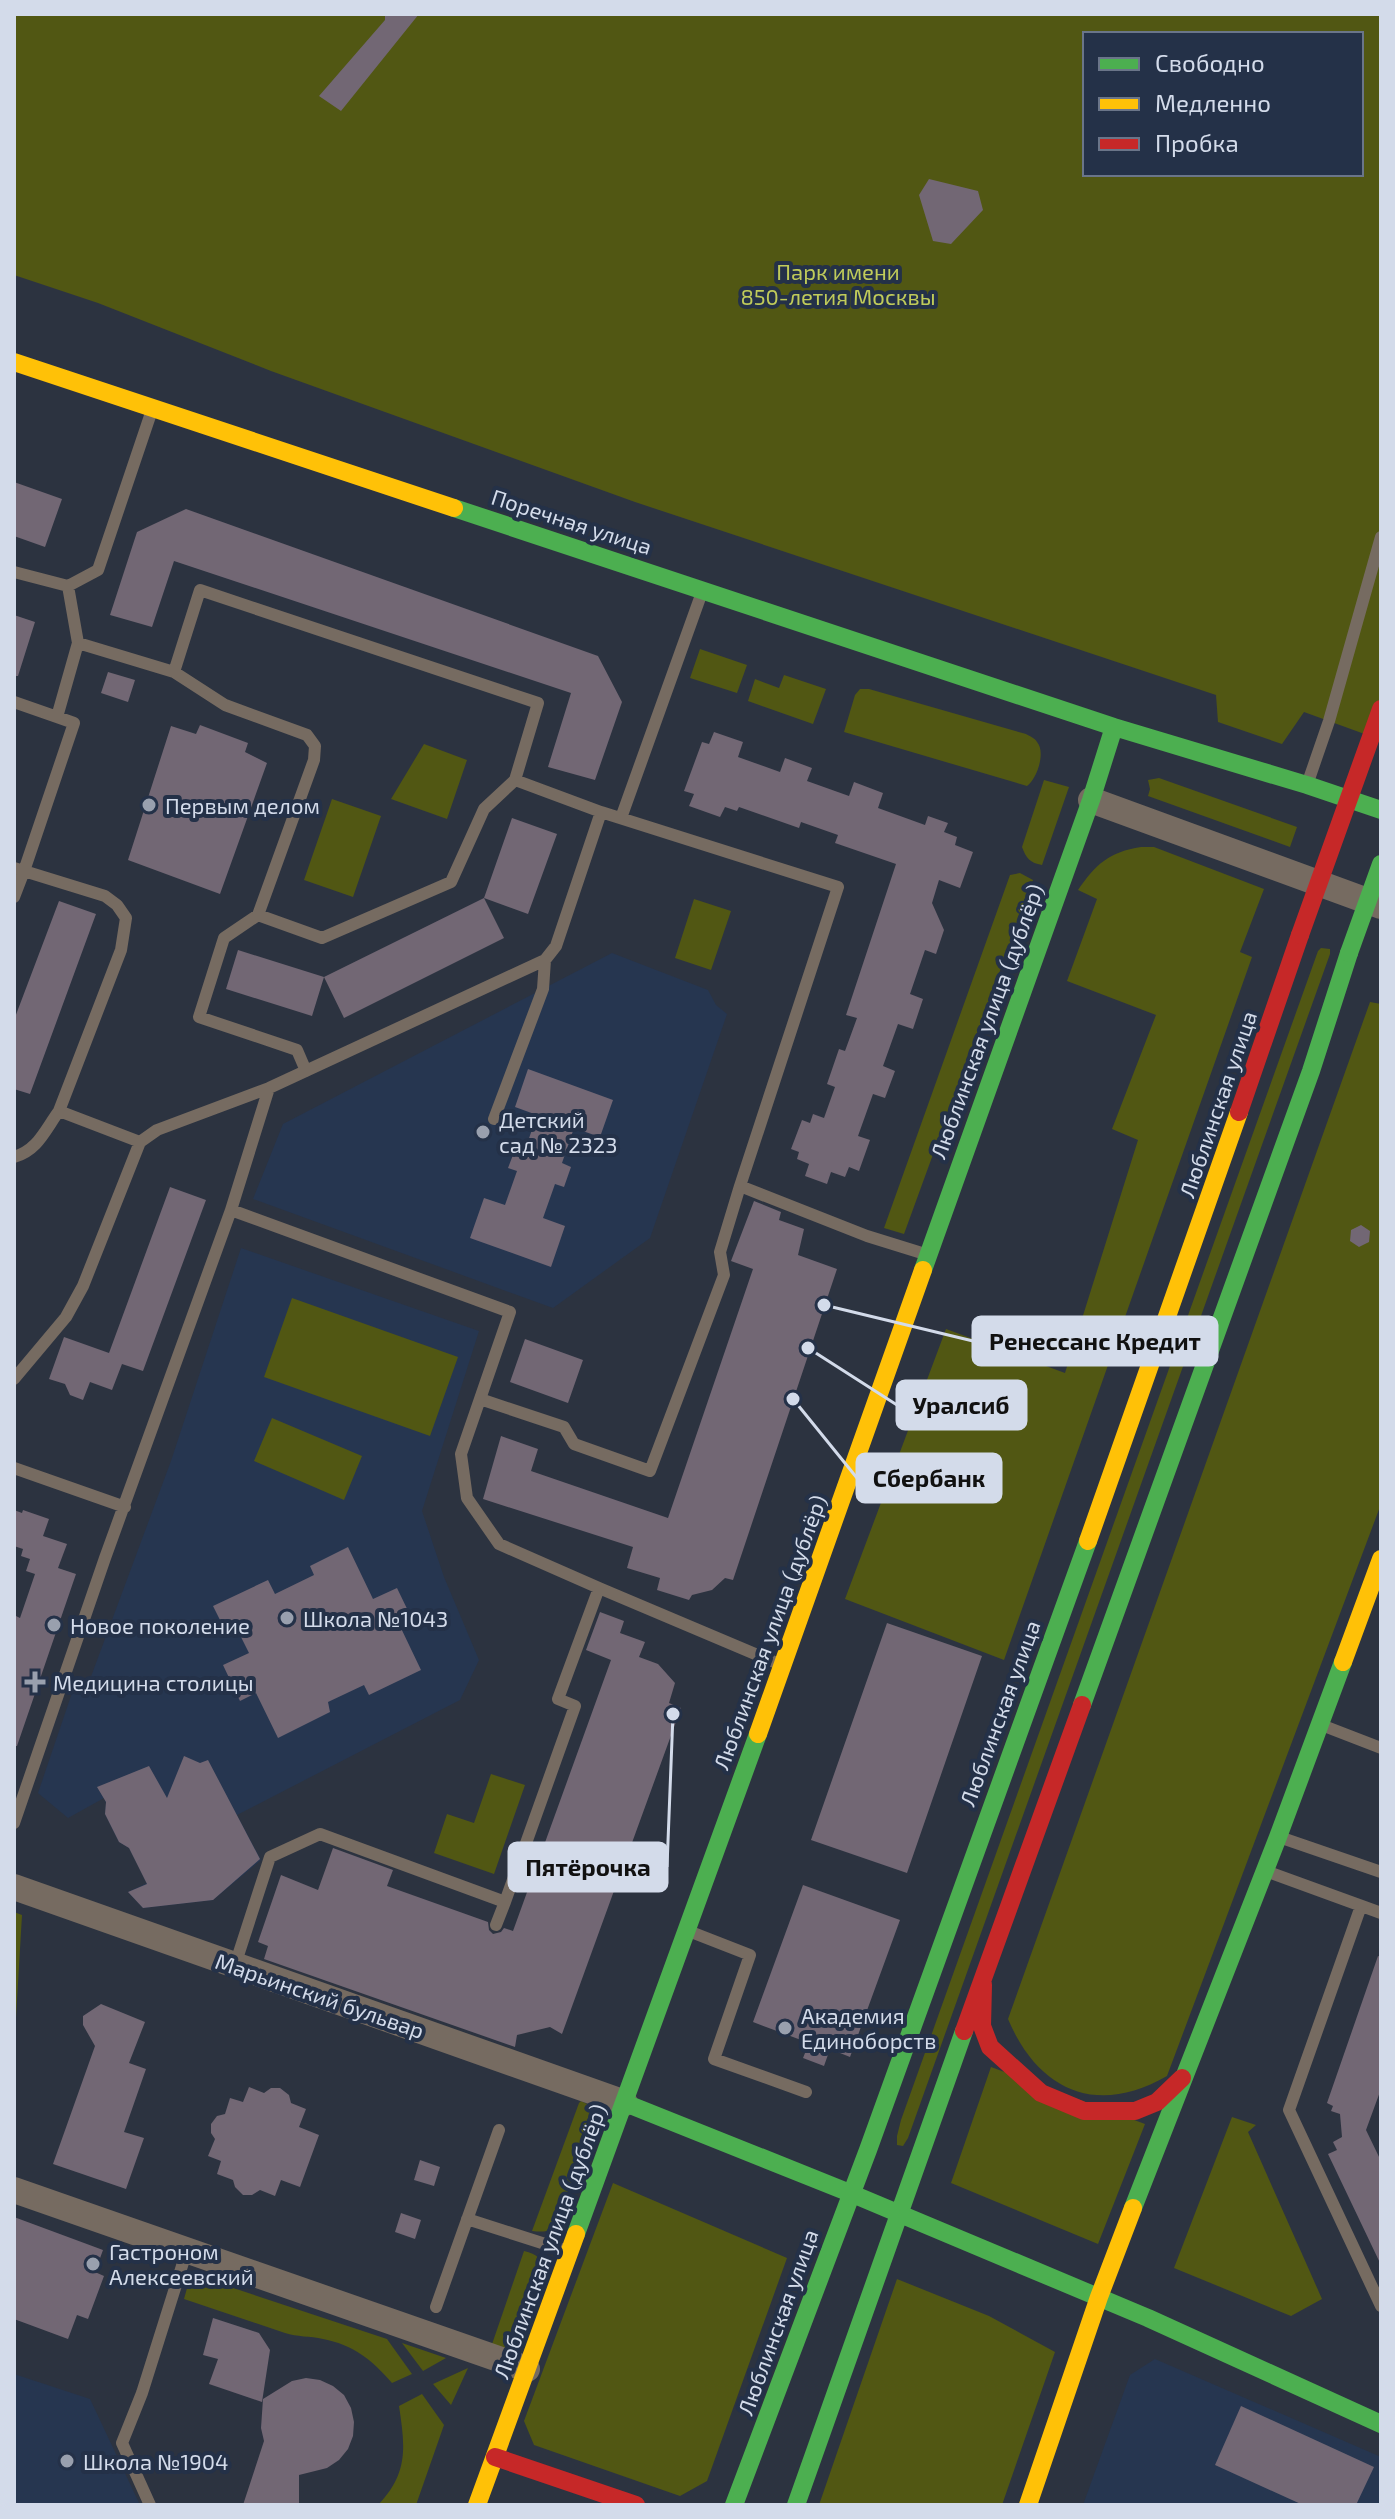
<svg xmlns="http://www.w3.org/2000/svg" width="1395" height="2519" viewBox="0 0 1395 2519" font-family="'Exo 2',sans-serif">
<style>
.built{fill:#263650}
.green{fill:#515713;fill-rule:evenodd}
.building{fill:#726774}
.lines{fill:none;stroke-linecap:round;stroke-linejoin:round}
.lane{stroke:#766b61;stroke-width:12}
.street{stroke:#766b61;stroke-width:26}
.fast{stroke:#4caf50;stroke-width:18}
.slow{stroke:#ffc107;stroke-width:18}
.jam{stroke:#c62828;stroke-width:18}
.fast-bridge{stroke:#4caf50;stroke-width:18}
.jam-bridge{stroke:#c62828;stroke-width:18}
.poi-dot{fill:#99a0ae;stroke:#243148;stroke-width:3}
.labels{text-anchor:middle;dominant-baseline:central;stroke-width:8;stroke-linejoin:round;paint-order:stroke}
.park-label{font-size:22px;fill:#c0cb5a;stroke:#243148}
.street-label{font-size:22px;fill:#d3dbea;stroke:#243148}
.poi-label{font-size:22px;fill:#d3dbea;stroke:#243148;text-anchor:start}
.leader{fill:none;stroke:#d3dbea;stroke-width:3}
.callout-dot{fill:#d3dbea;stroke:#243148;stroke-width:3}
.callout{fill:#d3dbea;stroke:#d3dbea;stroke-width:3}
.callout-label{font-size:24px;text-anchor:middle;font-weight:bold;fill:#111}
</style>
<rect width="100%" height="100%" fill="#2c3340"/>
<path class="built" d="M612,953l96,37 8,15 11,9 -77,224 -97,70 -300,-109 30,-75z
M241,1248l238,83 -57,180 22,66 35,83 -19,40 -223,115 24,45 -48,40 -70,8 -15,-16 19,-9 -18,-35 -10,-6 -14,-28 1,-11 -2,-5 -36,20 -30,-25 35,-103 12,1 4,-9 82,-221z
M1155,2359l226,98v48h-298l47,-130z
M14,2374l76,25 50,106h-126z"/>
<path class="green" d="M14,14h1367v726l-77,-28 -22,32 -64,-22 -2,-27 -581,-193 -364,-131 -173,-68 -84,-28zM1085,34h276v140h-276z
M700,649l47,16 -10,28 -47,-15z
M784,675l42,14 -13,35 -65,-23 7,-22 24,9z
M860,689h9l157,45c3,2 9,4 11,8 9,10 0,37 -10,44l-183,-54 11,-37z
M424,744l43,16 -20,59 -56,-20z
M1159,778l138,49 -7,20 -142,-51 2,-7 -2,-9z
M1044,780l25,7 -27,78c-12,-2 -16,-7 -20,-18z
M332,799l49,17 -28,81 -49,-17z
M1141,847h13l110,42 -24,63 12,5 -248,703 -159,-61 101,-270 119,44 73,-233 -26,-11 44,-114 -89,-34 30,-82 -19,-9c18,-26 31,-38 63,-43z
M1020,873l13,7 -129,354 -20,-6 126,-353z
M694,899l37,12 -20,59 -36,-12z
M1321,948l9,1v5l-422,1184 -5,8 -6,-1v-9l4,-16 417,-1169z
M1370,1002l11,2v500l-214,572c-69,40 -128,16 -159,-57z
M292,1298l166,59 -28,79 -166,-59z
M272,1418l90,38 -18,44 -90,-39z
M491,1774l34,11 -31,89 -60,-21 13,-39 27,9z
M14,1912l8,3 -8,137z
M991,2067l154,57 -47,120 -147,-61z
M581,2101l8,4 2,14 -32,102c-7,12 -15,11 -27,10l47,-128z
M1232,2117l24,8 -8,7 74,167 -31,17 -117,-48z
M613,2183l174,75 -80,223 -27,15 -146,-51 -10,-24z
M524,2251c14,3 20,9 19,23l-30,72 -9,6 -14,-2z
M191,2274l196,65 25,35 -20,9c-20,-23 -38,-38 -69,-44 -13,-3 -26,-2 -38,-6l-101,-34z
M897,2279l92,37 66,36 -53,153h-183z
M402,2343l44,15 -23,13z
M468,2368l-17,37 -18,-21z
M422,2394l22,31 -28,80h-38c31,-32 27,-59 21,-99z"/>
<path class="building" d="M385,14h34l-78,97 -22,-15 66,-76z
M929,179l49,12 5,19 -32,34 -18,-3 -14,-46z
M14,482l48,17 -17,48 -31,-11z
M186,509l412,147 24,46 -27,78 -47,-13 23,-74 -397,-132 -22,66 -42,-12 27,-83z
M14,615l21,7 -17,54h-4z
M108,672l27,8 -7,22 -27,-9z
M200,725l48,18 -3,9 22,11 -47,131 -92,-34 43,-134 25,8z
M714,732l29,10 -5,15 42,15 5,-14 27,10 -5,13 42,15 5,-14 29,11 -5,15 47,17 3,-9 20,7 -4,9 13,5 -2,8 18,7 -13,36 -21,-8 -7,23 12,27 -8,24 -11,-4 -15,44 13,5 -10,30 -15,-5 -15,42 12,5 -10,27 -12,-4 -15,42 12,4 -11,31 -10,-4 -4,10 -14,-5 -4,12 -22,-8 4,-12 -12,-5 2,-7 -8,-3 11,-29 8,3 3,-9 11,4 11,-31 -8,-3 12,-35 6,2 12,-33 -11,-3 50,-151 -61,-21 3,-8 -37,-13 -2,6 -60,-21 -2,4 -12,-4 -5,10 -31,-11 5,-12 -10,-3 18,-49 7,2z
M512,818l45,16 -29,80 -44,-16 20,40 -160,80 -20,-41 160,-79z
M59,901l37,13 -66,180 -16,-5v-69z
M238,950l86,27 -12,39 -86,-27z
M528,1069l85,31 -13,37 -26,-9 -12,35 9,4 -7,20 -9,-3 -12,34 22,8 -14,41 -81,-29 14,-40 21,7 12,-34 -9,-3 8,-21 9,3 12,-35 -22,-8z
M170,1187l36,13 -63,171 -21,-7 -10,26 -22,-8 -7,18 -13,-5 -5,-11 -16,-5 15,-42 45,16z
M754,1201l27,11 -2,8 25,9 -6,26 39,14 -104,311 -8,-2 -13,12 -20,5 -3,5 -32,-10 3,-12 -33,-10 6,-21 -150,-48 18,-63 37,13 -7,22 137,47 85,-249 -22,-8z
M1361,1225l9,6 -1,11 -10,5 -9,-6 1,-11z
M525,1339l58,21 -15,43 -58,-21z
M14,1510l8,3 1,-3 26,9 -6,17 24,8 -9,24 18,6 -59,172h-3v-131l6,3 15,-44 -9,-3 4,-12 -9,-3 2,-7 -9,-3z
M348,1547l25,52 24,-11 14,29 -12,7 22,46 -52,25 -5,-10 -36,17 2,10 -52,26 -22,-45 -16,8 -17,-36 26,-12 -15,-30 -10,5 -11,-22 55,-26 7,14 39,-19 -4,-9z
M600,1612l24,9 -4,12 25,9 -6,15 19,7 17,19 -6,20 12,5 -52,143 37,13 -6,16 -37,-14 -61,168 -12,-7 -33,8 -2,12 -251,-88 4,-13 -10,-4 23,-67 37,15 15,-42 60,22 -6,16 101,36 1,8 4,4 8,-2 3,-4 9,3 98,-271 -25,-10z
M887,1623l95,33 -75,217 -96,-33z
M184,1756l16,7 8,-3 52,99 -47,41 -70,8 -15,-16 19,-8 -18,-36 -10,-6 -14,-28 1,-12 -9,-15 52,-21 18,32z
M803,1885l97,35 -50,137 -20,-8 -6,17 -21,-8 6,-15 -56,-21z
M1378,1956l3,1v132l-15,41 15,31v104l-53,-111 9,-4 -4,-8 9,-5 -2,-23 -9,-3 2,-5 -6,-3z
M101,2004l44,18 -16,41 17,6 -22,63 20,6 -18,51 -73,-25 42,-118 -12,-21v-9z
M249,2087l15,6 7,-5h9l9,7 2,8 15,6 -7,18 20,8 -19,52 -19,-7 -6,16 -15,-6 -8,5h-9l-8,-8 -2,-7 -16,-6 4,-13 -13,-5 7,-17 -4,-6v-9l6,-8 8,-2 5,-16 13,4z
M420,2160l20,7 -6,19 -20,-6z
M401,2213l20,7 -6,19 -20,-7z
M14,2217l89,33 -8,22 9,4 -16,43 -11,-4 -9,24 -54,-20z
M213,2318l46,15 11,17 -8,52 -53,-18 9,-25 -15,-4z
M306,2378l14,2 13,6 11,9 7,13 3,14 -1,14 -5,13 -9,11 -12,8 -28,7v30h-56l21,-64 -3,-13 2,-29 29,-18z
M1241,2406l133,61 -18,38h-53l-88,-40z"/>
<g class="lines">
<path class="lane" d="M14,572l54,14
M78,643l96,29 26,-82 338,113 -23,77
M174,672l51,33 82,30 8,11 -1,14 -56,155
M14,702l43,15 21,-74 -10,-57 30,-16 53,-157
M1308,782l21,-61 52,-184
M621,818l80,-223
M14,868l10,3 50,-148 -17,-6
M14,897l10,-26 81,25 12,9 9,13 -5,32 -62,161
M306,1071l-9,-21 -98,-33 25,-79 34,-23 64,23 129,-56 33,-73 31,-29 86,32 237,75 -98,299 127,50 58,18
M494,1119l49,-130 2,-29
M14,1157c24,-7 31,-27 45,-46l81,31
M231,1210l38,-122
M14,1379l52,-62 17,-31 57,-144 17,-12 112,-42 276,-128 11,-14 45,-134
M480,1399l84,28 10,17 76,27 74,-196 -4,-23 20,-66
M14,1468l111,39
M1324,1726l57,22
M14,1823l91,-265 126,-348 279,102 -49,142 6,44 32,46 100,44
M1282,1838l99,34
M1268,1872l113,41
M1361,1906l-72,204 92,196
M496,1925l9,-23
M691,1932l59,23 -36,104 92,33
M235,1965l35,-108 50,-23 185,68 70,-196 -17,-7 41,-111 180,76
M467,2219l100,32
M436,2307l63,-177
M150,2505l-28,-62 20,-50 45,-143"/>
<path class="street" d="M1091,800l290,106
M14,1887l611,216
M14,2190l513,179"/>
<path class="fast" d="M454,508l660,219 193,58 74,25
M923,1270l168,-470 23,-73
M1082,1705l229,-634 38,-118
M625,2103l225,90 298,125 233,106
M1133,2208l145,-371 65,-175
M576,2234l182,-500
M734,2505l134,-355 220,-609
M796,2505l168,-474"/>
<path class="slow" d="M14,362l440,146
M1088,1541l151,-429
M1343,1662l38,-103
M758,1734l165,-464
M477,2505l99,-271
M1028,2505l71,-208 34,-89"/>
<path class="jam" d="M1239,1112l61,-177
M983,1985l-1,41 8,21 51,46 43,18h51l22,-9 25,-24
M964,2031l118,-326
M495,2457l141,48"/>
<path class="fast-bridge" d="M1349,953l32,-89"/>
<path class="jam-bridge" d="M1300,935l81,-226"/>
</g>
<g class="poi-dot">
<circle cx="149" cy="805" r="8"/>
<circle cx="483" cy="1132" r="8"/>
<circle cx="287" cy="1618" r="8"/>
<circle cx="54" cy="1625" r="8"/>
<path d="M31 1670h8v8h8v8h-8v8h-8v-8h-8v-8h8z"/>
<circle cx="785" cy="2028" r="8"/>
<circle cx="93" cy="2264" r="8"/>
<circle cx="67" cy="2461" r="8"/>
</g>
<g class="labels">
<g class="park-label">
<text x="838" y="271">Парк имени<tspan x="838" dy="25">850-летия Москвы</tspan></text>
</g>
<g class="street-label">
<text transform="translate(572 521) rotate(18)">Поречная улица</text>
<text transform="translate(986 1021) rotate(-70)">Люблинская улица (дублёр)</text>
<text transform="translate(1217 1104) rotate(-71)">Люблинская улица</text>
<text transform="translate(769 1632) rotate(-70)">Люблинская улица (дублёр)</text>
<text transform="translate(999 1713) rotate(-70)">Люблинская улица</text>
<text transform="translate(320 1995) rotate(19)">Марьинский бульвар</text>
<text transform="translate(549 2241) rotate(-70)">Люблинская улица (дублёр)</text>
<text transform="translate(777 2322) rotate(-70)">Люблинская улица</text>
</g>
<g class="poi-label">
<text x="165" y="805">Первым делом</text>
<text x="499" y="1119">Детский<tspan x="499" dy="25">сад № 2323</tspan></text>
<text x="303" y="1618">Школа №1043</text>
<text x="70" y="1625">Новое поколение</text>
<text x="53" y="1682">Медицина столицы</text>
<text x="801" y="2015">Академия<tspan x="801" dy="25">Единоборств</tspan></text>
<text x="109" y="2251">Гастроном<tspan x="109" dy="25">Алексеевский</tspan></text>
<text x="83" y="2461">Школа №1904</text>
</g>
</g>
<path class="leader" d="M824 1305L973 1341M808 1348L897 1405M793 1399L857 1478M673 1714L667 1867"/>
<g class="callout-dot">
<circle cx="824" cy="1305" r="8"/>
<circle cx="808" cy="1348" r="8"/>
<circle cx="793" cy="1399" r="8"/>
<circle cx="673" cy="1714" r="8"/>
</g>
<g class="callout">
<rect x="973" y="1317" width="244" height="48" rx="8"/>
<rect x="897" y="1381" width="129" height="48" rx="8"/>
<rect x="857" y="1454" width="144" height="48" rx="8"/>
<rect x="509" y="1843" width="158" height="48" rx="8"/>
</g>
<g class="callout-label">
<text x="1095" y="1350">Ренессанс Кредит</text>
<text x="961" y="1414">Уралсиб</text>
<text x="929" y="1487">Сбербанк</text>
<text x="588" y="1876">Пятёрочка</text>
</g>
<rect width="1395" height="2519" fill="none" stroke="#d3dbea" stroke-width="32"/>
<rect x="1083" y="32" width="280" height="144" fill="#243148" stroke="#6a7589" stroke-width="2"/>
<rect x="1099" y="58" width="40" height="12" fill="#4caf50" stroke="#6a7589" stroke-width="2"/>
<text x="1155" y="72" font-size="24" fill="#d3dbea">Свободно</text>
<rect x="1099" y="98" width="40" height="12" fill="#ffc107" stroke="#6a7589" stroke-width="2"/>
<text x="1155" y="112" font-size="24" fill="#d3dbea">Медленно</text>
<rect x="1099" y="138" width="40" height="12" fill="#c62828" stroke="#6a7589" stroke-width="2"/>
<text x="1155" y="152" font-size="24" fill="#d3dbea">Пробка</text>
</svg>
